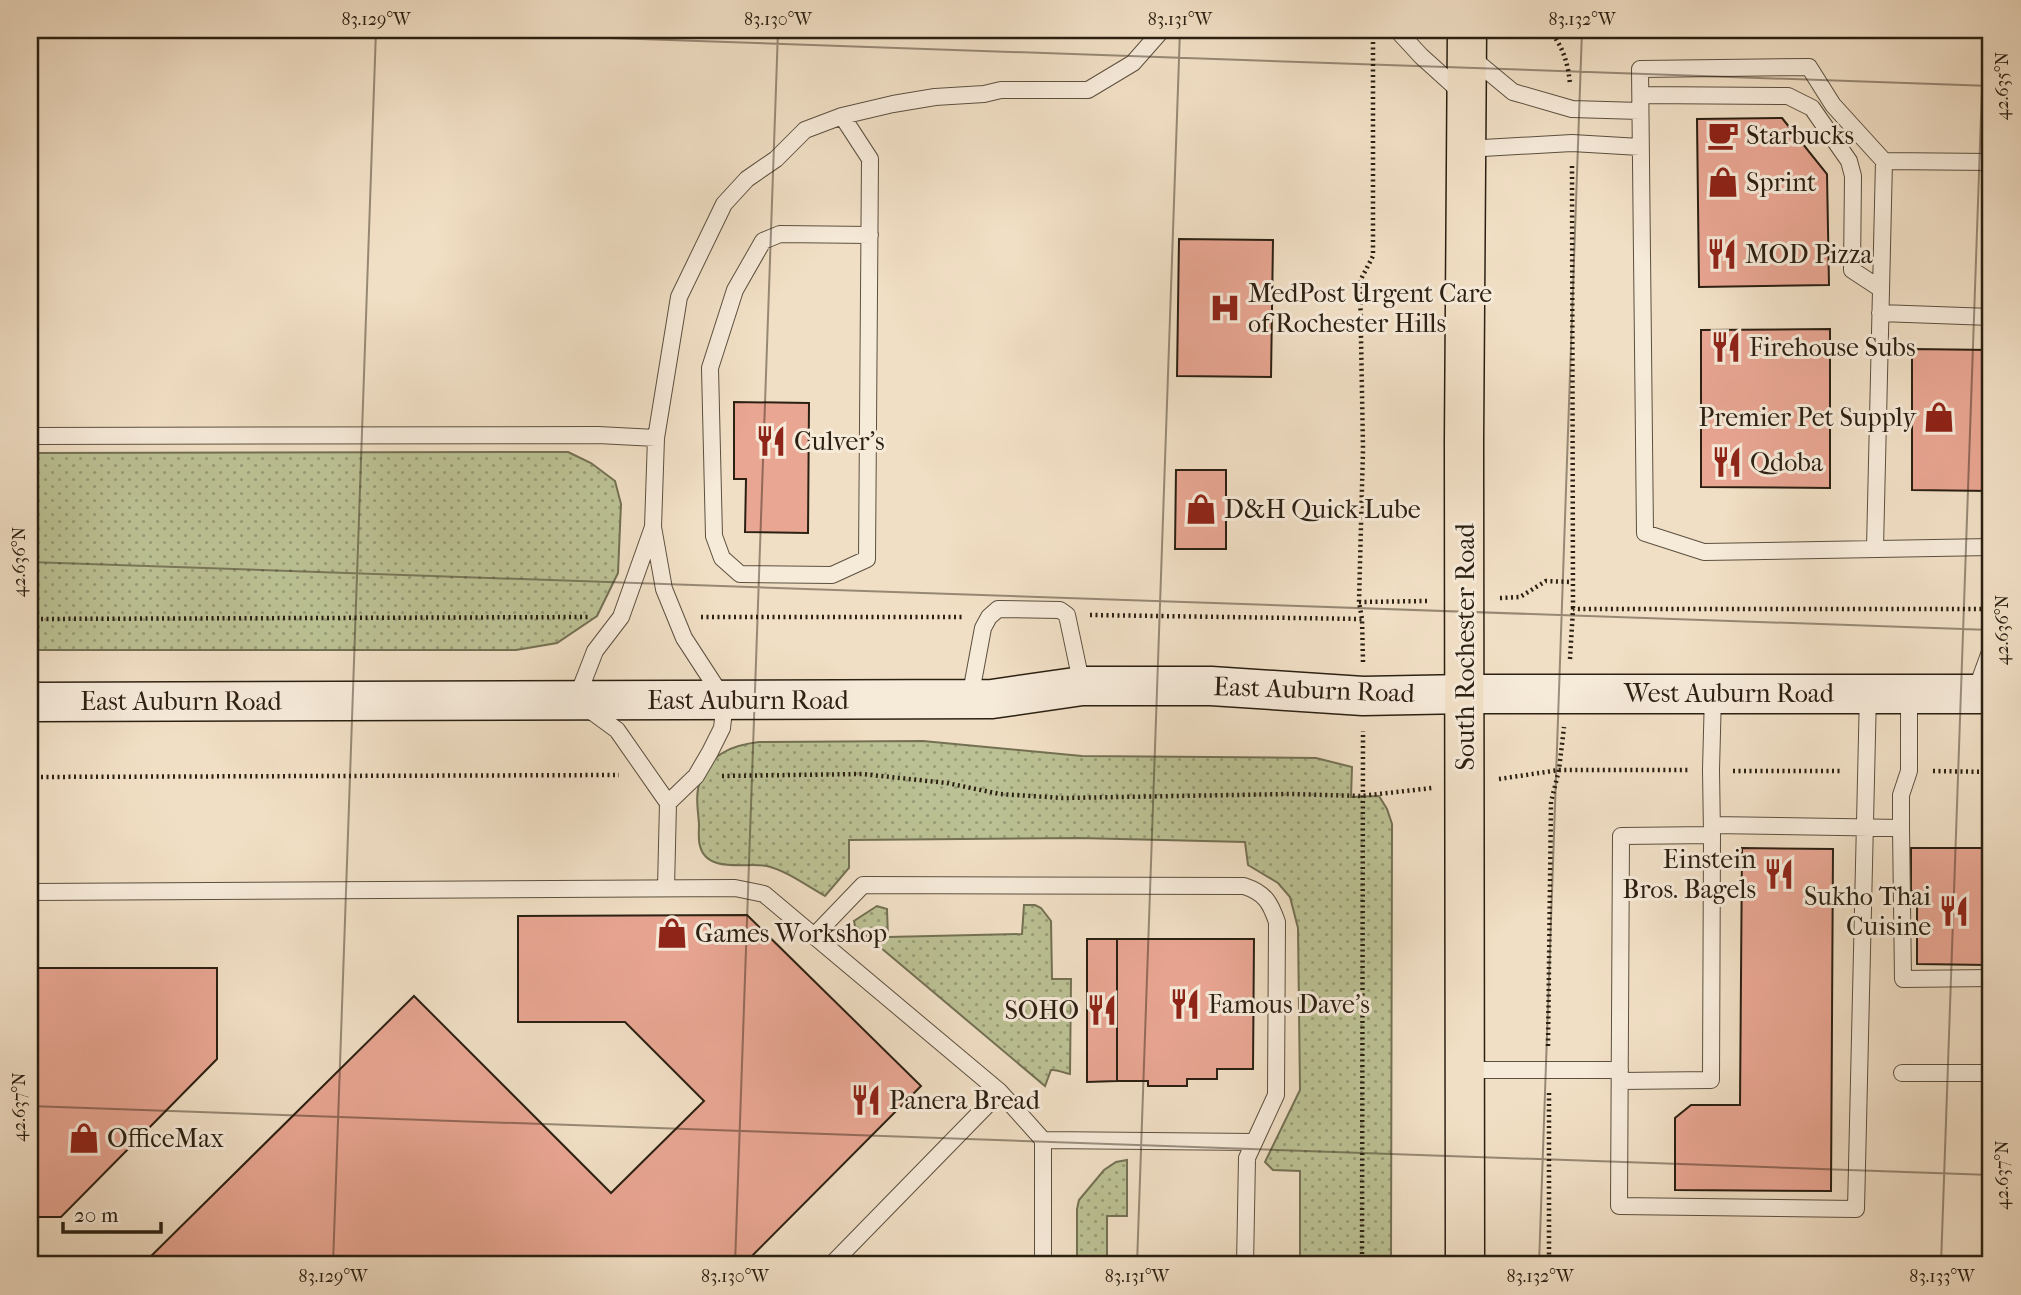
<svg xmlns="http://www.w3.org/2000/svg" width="2021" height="1295" viewBox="0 0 2021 1295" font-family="'IM FELL French Canon',serif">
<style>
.grass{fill:url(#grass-dots);stroke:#737053;stroke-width:2}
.building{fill:#e9a693;stroke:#2b2012;stroke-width:2}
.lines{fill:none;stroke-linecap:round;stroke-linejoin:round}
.lane-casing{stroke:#5c503f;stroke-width:18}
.secondary-casing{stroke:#2b2012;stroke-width:41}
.primary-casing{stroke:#2b2012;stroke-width:41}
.path{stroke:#2b2012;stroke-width:4.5;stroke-dasharray:2 3.5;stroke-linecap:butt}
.lane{stroke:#f6ead9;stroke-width:16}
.secondary{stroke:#f6ead9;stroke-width:38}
.primary{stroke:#f1dfc5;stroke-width:38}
.ticks{fill:none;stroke:#2b2012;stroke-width:2;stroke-opacity:0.45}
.labels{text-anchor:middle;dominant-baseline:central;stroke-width:6;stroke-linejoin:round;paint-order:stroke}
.poi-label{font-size:26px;fill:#2b2012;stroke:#f6ead9;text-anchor:start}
.street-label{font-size:26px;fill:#2b2012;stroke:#f6ead9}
.neatline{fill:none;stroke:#2b2012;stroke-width:2.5}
.ticks-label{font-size:18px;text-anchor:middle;fill:#2b2012}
</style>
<defs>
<pattern id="grass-dots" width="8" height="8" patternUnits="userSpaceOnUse" patternTransform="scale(1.75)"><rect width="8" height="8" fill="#bbc194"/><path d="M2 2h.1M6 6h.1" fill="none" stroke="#989c77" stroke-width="1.8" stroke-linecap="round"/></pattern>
</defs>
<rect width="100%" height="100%" fill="#f1dfc5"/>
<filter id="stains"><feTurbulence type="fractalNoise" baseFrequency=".00286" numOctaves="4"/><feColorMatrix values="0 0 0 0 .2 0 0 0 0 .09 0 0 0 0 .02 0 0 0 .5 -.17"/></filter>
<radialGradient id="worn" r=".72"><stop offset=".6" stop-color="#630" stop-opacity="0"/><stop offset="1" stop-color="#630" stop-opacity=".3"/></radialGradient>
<path class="grass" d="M568,452l23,11 24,18 6,23 -3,69 -21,43 -40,27 -41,7h-486v-197z
M923,741l159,15 234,2 36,9 -1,30 28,-1 8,13 5,15 -1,441h-91v-94l-27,-1 -8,-8 35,-72 -2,-162 -8,-31 -12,-14 -30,-18 -3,-23 -166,-4 -230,2v28l-24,28c-18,-10 -38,-25 -58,-30 -20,-4 -60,8 -67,-20 -2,-7 -1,-15 -1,-22 -1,-14 -4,-29 1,-43 9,-27 33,-36 59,-39z
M1024,905h11l6,3 10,13 1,58h19l-1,95c-7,-1 -13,-5 -19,-4l-6,16 -190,-160 -1,-5 23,-15 10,3 1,28 134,-3z
M1127,1160v56h-20v49h-30v-56l2,-9 25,-30 12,-8z"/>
<path class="building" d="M1782,118l45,56 2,111 -130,2 -2,-168z
M1179,239l94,1 -2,137 -94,-1z
M1830,329v159l-129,-1v-157z
M1912,349l79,1v141l-79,-1z
M734,402l75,1 -1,130 -63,-1 1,-53h-12z
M1176,470h50v79h-51z
M1742,848l91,1 -2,342 -156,-1v-72l16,-13h49z
M1911,848h80v84h-4v33l-70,-1v-73h-6z
M747,915l174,171 -178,179h-601l272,-269 197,197 93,-92 -79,-79h-107v-106z
M1087,939h30v142l-30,1z
M1117,939h137l-1,130h-36v10h-30v7h-39v-5h-31z
M30,968h187v91l-156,158h-31z"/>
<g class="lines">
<defs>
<path id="lane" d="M1397,30l24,26 42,38
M1472,58l41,34 59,17 68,2
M1641,95l147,1 24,12 37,53 4,15 -1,94 29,19
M842,116l28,43 -3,400 -35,16 -92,-1 -18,-16 -8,-22 -4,-168 25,-78 28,-49 17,-7 90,1
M1466,149l106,-6 68,4
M1991,162l-107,-1 -51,-56 -24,-38 -169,2 5,464 59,19 287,-5
M1880,313l111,4
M30,436l568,-1 58,3 23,-141 45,-93 23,-25 29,-20 29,-29 37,-14 51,-12 42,-7 49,-3 17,-4h87l45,-27 29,-33
M656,438l-3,89 11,62 20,49 41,63 -3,27 -12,24 -14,24 -28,27
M653,527l-32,90 -26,34 -19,49 41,30 51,73 -2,85
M1875,548l9,-387
M1909,693v78l-8,24v33l2,151 88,-1
M1975,693l16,-44
M1713,694l-2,76 1,65 -91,1 -2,370 237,3 12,-516
M970,698l13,-70 6,-11 9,-8 62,1 7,5 15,71
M1712,825l189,3
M30,892l705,-4 29,6 236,198 43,48v125
M814,936l49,-51 381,1c21,7 26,16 33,36l-1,173 -29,63 -2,107
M1465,1070h155
M1902,1073h89
M1620,1081l91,-1 1,-245
M1043,1140l211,2
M831,1265l169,-173"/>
<path id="secondary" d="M30,702l962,-3 90,-13h129l152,10 103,-2h525"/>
<path id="primary" d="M1465,1265l-1,-825 3,-410"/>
</defs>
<use href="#lane" class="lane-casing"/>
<use href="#secondary" class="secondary-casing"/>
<use href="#primary" class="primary-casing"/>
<path class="path" d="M1549,30c14,16 19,33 21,54
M1572,166l1,443
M1500,598l20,-1 26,-16 26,1
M1359,602l69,-1
M1090,615l272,4
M701,617h261
M30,619l561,-2
M1570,659l3,-50h418
M1363,662l-1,-43 -3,-17 4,-153 -3,-168 13,-25v-218
M1733,771h110
M1933,771l58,1
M722,776l140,-2 85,9 53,11 63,4 227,-4 71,2 71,-8
M30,777l589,-2
M1499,779l60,-9h130
M1548,1046l3,-244 8,-32 5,-43
M1549,1093v172
M1362,1265l1,-534"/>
<use href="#lane" class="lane"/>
<use href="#secondary" class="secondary"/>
<use href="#primary" class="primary"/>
</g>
<path class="ticks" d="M381,30l1610,56M30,562l1961,68M30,1106l1961,69M333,1265l43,-1235M735,1265l43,-1235M1137,1265l43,-1235M1539,1265l43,-1235M1941,1265l43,-1235"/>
<defs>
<symbol id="cafe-bare" viewBox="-9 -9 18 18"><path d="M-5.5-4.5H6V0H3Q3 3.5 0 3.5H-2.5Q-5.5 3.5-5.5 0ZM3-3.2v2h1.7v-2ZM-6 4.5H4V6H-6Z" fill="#8f2418" stroke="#f6ead9" stroke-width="2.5" paint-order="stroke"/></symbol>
<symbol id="shop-bare" viewBox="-9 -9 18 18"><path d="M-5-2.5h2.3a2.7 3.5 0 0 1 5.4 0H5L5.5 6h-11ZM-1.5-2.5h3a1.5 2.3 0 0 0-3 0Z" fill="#8f2418" stroke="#f6ead9" stroke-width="2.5" paint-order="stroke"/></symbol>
<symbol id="restaurant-bare" viewBox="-9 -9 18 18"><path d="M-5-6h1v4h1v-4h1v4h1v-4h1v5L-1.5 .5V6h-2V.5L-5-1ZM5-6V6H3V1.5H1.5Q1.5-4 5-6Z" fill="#8f2418" stroke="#f6ead9" stroke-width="2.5" paint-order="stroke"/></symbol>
<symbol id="hospital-bare" viewBox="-9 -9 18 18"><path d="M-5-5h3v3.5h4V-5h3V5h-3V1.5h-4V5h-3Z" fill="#8f2418" stroke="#f6ead9" stroke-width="2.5" paint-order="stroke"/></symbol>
</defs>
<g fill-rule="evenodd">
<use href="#cafe-bare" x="1701" y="113" width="44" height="44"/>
<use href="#shop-bare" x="1701" y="160" width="44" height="44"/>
<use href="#restaurant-bare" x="1700" y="232" width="44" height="44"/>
<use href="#hospital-bare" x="1203" y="286" width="44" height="44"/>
<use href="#restaurant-bare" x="1704" y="325" width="44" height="44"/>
<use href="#shop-bare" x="1917" y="395" width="44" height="44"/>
<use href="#restaurant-bare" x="749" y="419" width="44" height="44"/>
<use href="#restaurant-bare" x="1705" y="440" width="44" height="44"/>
<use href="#shop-bare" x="1179" y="487" width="44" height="44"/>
<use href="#restaurant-bare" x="1757" y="852" width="44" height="44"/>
<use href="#restaurant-bare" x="1932" y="889" width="44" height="44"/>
<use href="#shop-bare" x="650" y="911" width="44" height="44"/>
<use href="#restaurant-bare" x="1163" y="982" width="44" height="44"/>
<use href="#restaurant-bare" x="1080" y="988" width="44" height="44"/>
<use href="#restaurant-bare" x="844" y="1078" width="44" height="44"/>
<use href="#shop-bare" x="62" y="1116" width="44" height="44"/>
</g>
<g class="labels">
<g class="poi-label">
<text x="1746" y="135">Starbucks</text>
<text x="1746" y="182">Sprint</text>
<text x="1745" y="254">MOD Pizza</text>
<text x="1248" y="293">MedPost Urgent Care<tspan x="1248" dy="30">of Rochester Hills</tspan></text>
<text x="1749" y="347">Firehouse Subs</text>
<text x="1916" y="417" text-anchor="end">Premier Pet Supply</text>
<text x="794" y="441">Culver's</text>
<text x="1750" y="462">Qdoba</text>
<text x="1224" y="509">D&amp;H Quick Lube</text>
<text x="1756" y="859" text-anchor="end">Einstein<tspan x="1756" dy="30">Bros. Bagels</tspan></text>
<text x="1931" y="896" text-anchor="end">Sukho Thai<tspan x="1931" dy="30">Cuisine</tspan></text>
<text x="695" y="933">Games Workshop</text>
<text x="1208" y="1004">Famous Dave's</text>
<text x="1079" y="1010" text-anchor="end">SOHO</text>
<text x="889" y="1100">Panera Bread</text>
<text x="107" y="1138">OfficeMax</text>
</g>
<g class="street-label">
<text transform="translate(1465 647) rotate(-90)">South Rochester Road</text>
<text transform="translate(1314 690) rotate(2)">East Auburn Road</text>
<text x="1729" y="693">West Auburn Road</text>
<text x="748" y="700">East Auburn Road</text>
<text x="181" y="701">East Auburn Road</text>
</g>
</g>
<rect width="2021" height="1295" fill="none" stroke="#f1dfc5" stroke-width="77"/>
<path d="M63 1222v10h98v-10" fill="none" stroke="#2b2012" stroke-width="3.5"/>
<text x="74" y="1222" font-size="21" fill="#2b2012" stroke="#f6ead9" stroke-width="5" paint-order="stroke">20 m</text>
<rect x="38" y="38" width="1944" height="1218" class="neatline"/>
<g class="ticks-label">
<text x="376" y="25">83.129°W</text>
<text x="778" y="25">83.130°W</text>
<text x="1180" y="25">83.131°W</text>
<text x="1582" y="25">83.132°W</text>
<text transform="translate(2002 86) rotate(-90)" y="6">42.635°N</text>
<text transform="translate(19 562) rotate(-90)" y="6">42.636°N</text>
<text transform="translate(2002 630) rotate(-90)" y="6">42.636°N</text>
<text transform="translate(19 1107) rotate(-90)" y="6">42.637°N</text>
<text transform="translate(2002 1175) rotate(-90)" y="6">42.637°N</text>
<text x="333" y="1282">83.129°W</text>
<text x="735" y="1282">83.130°W</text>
<text x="1137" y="1282">83.131°W</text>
<text x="1540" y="1282">83.132°W</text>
<text x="1942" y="1282">83.133°W</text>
</g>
<rect width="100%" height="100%" filter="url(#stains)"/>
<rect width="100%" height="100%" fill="url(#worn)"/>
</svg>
